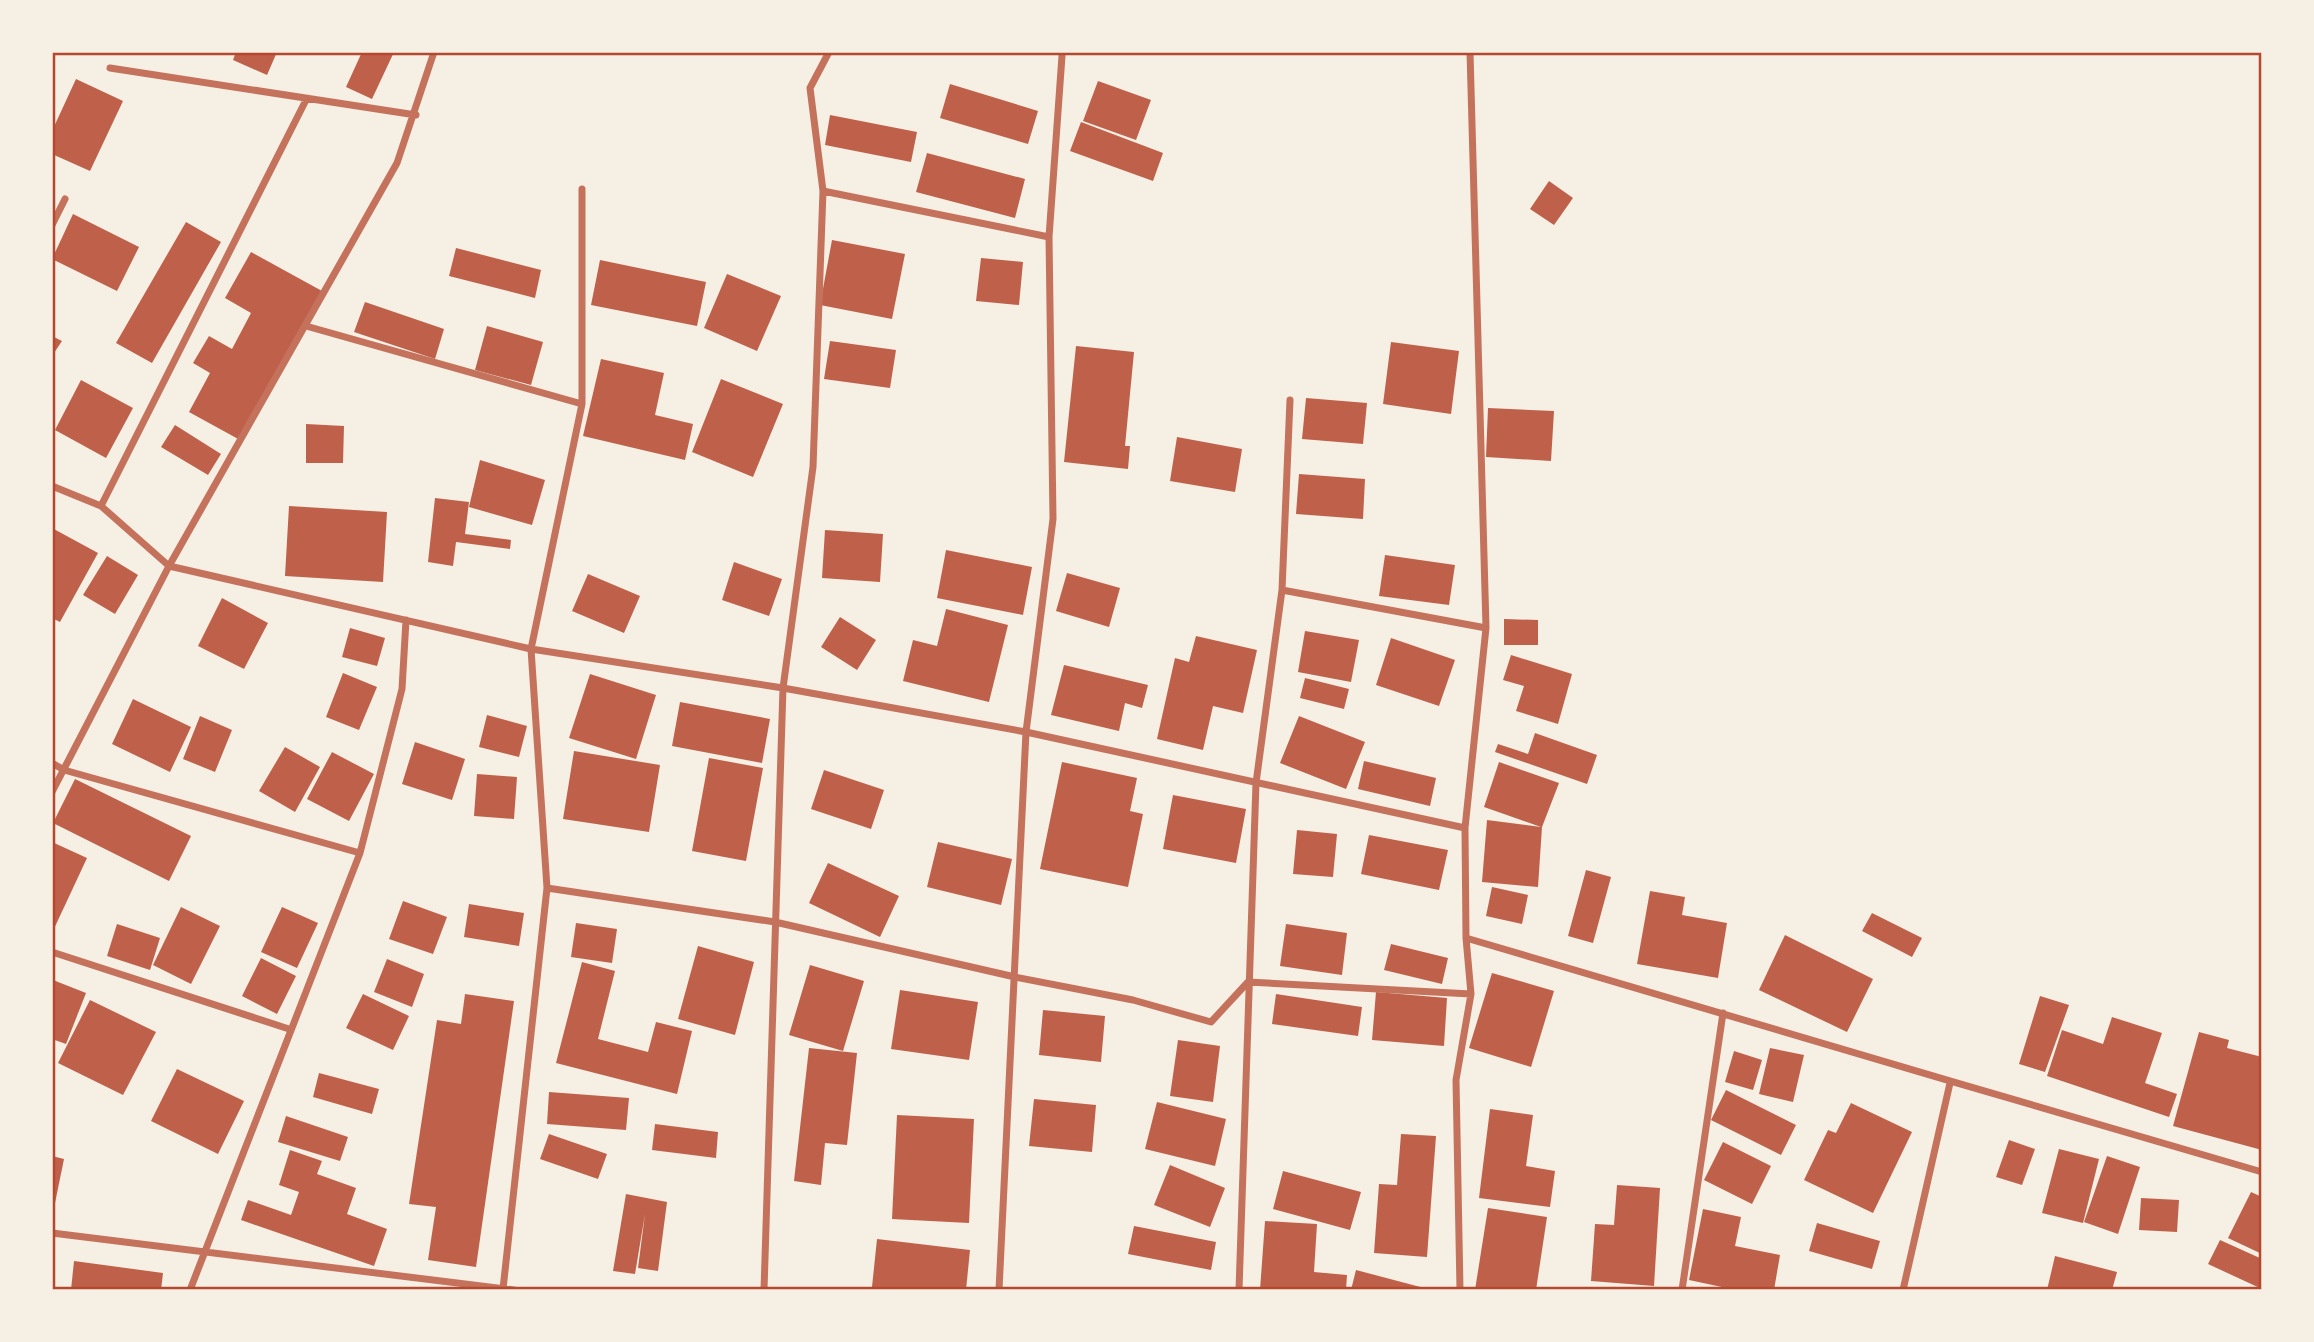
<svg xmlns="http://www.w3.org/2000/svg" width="2314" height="1342" viewBox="0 0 2314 1342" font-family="'Asap Condensed',sans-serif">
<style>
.building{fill:#bf614a}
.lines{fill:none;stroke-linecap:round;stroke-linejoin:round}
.minor{stroke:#c5725c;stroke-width:7}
.neatline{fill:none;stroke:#b5482f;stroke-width:2.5}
</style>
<rect width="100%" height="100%" fill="#f6efe4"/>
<path class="building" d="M236,52h41l-10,23 -34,-15z
M362,52h32l-22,47 -26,-12z
M76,79l47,22 -33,70 -38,-17v-23z
M1098,81l53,19 -15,40 -53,-19z
M950,84l88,27 -10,33 -88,-26z
M830,115l87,17 -6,30 -86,-17z
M1081,122l82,31 -10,28 -83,-30z
M927,153l98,26 -10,39 -99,-26z
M1549,181l24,17 -19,27 -24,-16z
M73,214l66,33 -22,44 -65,-32z
M186,222l35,20 -69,121 -36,-20z
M832,240l73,14 -13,65 -72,-14z
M456,248l85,22 -6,28 -86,-22z
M251,252l71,39 -82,149 -51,-28 21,-39 -17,-10 16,-27 23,13 19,-36 -26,-15z
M981,258l42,4 -4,43 -43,-4z
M600,260l106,22 -9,44 -106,-21z
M727,274l54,22 -24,55 -53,-23z
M365,302l79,27 -9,30 -81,-27z
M487,326l56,16 -12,43 -56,-15z
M52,336l10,5 -10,15z
M830,341l66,9 -6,38 -66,-9z
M1391,342l68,9 -8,63 -68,-10z
M1076,346l58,6 -9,94h5l-2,23 -64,-7z
M601,359l63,14 -9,42 38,9 -8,36 -102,-24z
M721,379l62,25 -30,73 -61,-25z
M81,380l52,28 -27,50 -51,-28z
M1306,398l61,5 -4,41 -61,-5z
M1488,408l66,3 -3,50 -65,-4z
M306,424l38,2 -1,37h-37z
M175,425l46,29 -13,21 -47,-28z
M1177,437l65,12 -7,43 -65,-11z
M480,460l65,20 -13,45 -63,-18z
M1299,474l66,5 -2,40 -67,-5z
M435,498l34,4 -4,32 46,6 -1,9 -54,-7 -3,24 -25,-4z
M289,506l98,6 -4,70 -98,-6z
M52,528l46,25 -38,69 -8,-4z
M825,530l58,4 -3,48 -58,-4z
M946,550l86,17 -9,48 -86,-17z
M1385,555l70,10 -6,40 -70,-9z
M107,556l31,19 -23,39 -32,-19z
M734,562l48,17 -13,37 -47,-16z
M1067,573l53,15 -11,39 -53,-16z
M588,574l52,22 -16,37 -52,-22z
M222,598l46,25 -24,46 -46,-23z
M946,609l62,16 -19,77 -86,-21 10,-41 24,6z
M840,617l36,23 -19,30 -36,-23z
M1504,619l34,1v25h-34z
M350,628l35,10 -8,28 -35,-9z
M1305,631l54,9 -8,42 -53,-10z
M1196,636l61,14 -14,63 -30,-7 -10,44 -46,-11 18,-81 14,4z
M1391,638l64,22 -16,46 -63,-21z
M1511,655l61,19 -14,50 -42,-13 8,-25 -21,-6z
M1064,665l84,20 -6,23 -17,-5 -6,28 -68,-16z
M343,673l34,14 -18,43 -33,-13z
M590,674l66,21 -20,64 -67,-21z
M1305,678l44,11 -5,20 -44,-11z
M133,699l58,28 -21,45 -58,-28z
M680,702l90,17 -8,44 -90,-17z
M487,715l40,11 -8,31 -40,-10z
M200,716l32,14 -17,42 -32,-13z
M1299,716l66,26 -19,47 -66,-26z
M1535,733l62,22 -10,29 -92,-32 3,-8 30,10z
M415,742l50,17 -13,41 -50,-16z
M285,747l35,20 -25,45 -36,-21z
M574,751l86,14 -11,67 -86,-13z
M332,752l42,22 -25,47 -42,-22z
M709,758l54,10 -17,93 -54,-10z
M1364,761l72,17 -6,28 -72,-17z
M1062,762l75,16 -7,33 13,3 -15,73 -88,-18z
M1499,762l60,21 -17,44 -4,60 -56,-5 5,-62 54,7 -57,-20z
M824,770l60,20 -13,39 -60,-20z
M477,774l40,3 -3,42 -40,-3z
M75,779l116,57 -22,45 -116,-58z
M1173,795l73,14 -10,54 -73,-14z
M1297,830l40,4 -4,43 -40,-3z
M1369,835l79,15 -9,40 -78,-16z
M52,842l35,16 -35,75z
M938,842l74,17 -11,46 -74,-18z
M828,863l71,33 -19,41 -71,-34z
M1586,870l25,7 -18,66 -25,-7z
M1492,887l36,8 -6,29 -36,-8z
M1650,891l35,6 -3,18 45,8 -9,55 -81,-14z
M403,901l44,16 -14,37 -44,-15z
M469,904l55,9 -5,33 -55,-9z
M181,907l39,19 -29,58 -38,-19z
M282,907l36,16 -21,45 -36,-16z
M1872,913l50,25 -10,19 -50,-26z
M576,923l41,6 -5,34 -41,-6z
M117,924l43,14 -10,32 -43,-14z
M1286,924l61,9 -5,42 -62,-9z
M1785,935l88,44 -26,53 -88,-42z
M1391,944l57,14 -6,26 -58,-14z
M698,946l56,16 -19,73 -57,-16z
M261,958l35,18 -19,38 -35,-18z
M387,959l37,15 -12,33 -38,-15z
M582,962l33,9 -17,68 50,13 8,-30 36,9 -15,63 -121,-31z
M810,965l54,16 -21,70 -54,-16z
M1492,973l62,18 -23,76 -62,-19z
M53,980l33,13 -20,51 -14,-5z
M900,990l78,12 -9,58 -78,-11z
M1376,992l71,6 -3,48 -72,-6z
M363,994l46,22 -16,34 -47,-22z
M465,994l49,7 -38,266 -48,-7 8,-53 -27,-3 28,-184 24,4z
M1276,994l86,13 -4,29 -86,-12z
M2040,996l29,9 -24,67 -26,-8z
M90,1000l66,32 -33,63 -65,-32z
M1043,1010l62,6 -4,46 -62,-7z
M2112,1017l50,16 -17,50 32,11 -8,23 -122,-41 15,-46 41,14z
M2199,1032l30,8 -2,8 35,9v93l-89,-24z
M1178,1040l42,6 -7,56 -43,-6z
M809,1048l48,5 -10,92 -22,-2 -4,42 -27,-4z
M1770,1048l34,7 -11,47 -34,-8z
M1734,1051l28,9 -9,30 -28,-8z
M177,1069l67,32 -26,53 -67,-33z
M319,1073l60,16 -7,25 -59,-17z
M1726,1090l70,35 -15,30 -70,-35z
M549,1092l80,6 -3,32 -79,-6z
M1034,1099l62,6 -4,47 -63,-6z
M1157,1102l69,17 -11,47 -70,-17z
M1851,1103l61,29 -39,81 -69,-33 24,-50 8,3z
M1490,1109l43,6 -7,51 29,5 -5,36 -71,-9z
M897,1115l77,4 -5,104 -77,-4z
M286,1116l62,21 -8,24 -62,-19z
M655,1124l63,8 -2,26 -64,-8z
M549,1134l58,20 -9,25 -58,-20z
M1401,1134l35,2 -9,121 -53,-4 5,-69 18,1z
M2009,1140l26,9 -13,36 -26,-8z
M1723,1142l48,24 -19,38 -48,-24z
M2059,1149l40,10 -16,64 -41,-10z
M290,1150l32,11 -5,13 39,14 -9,26 40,15 -13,37 -133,-46 7,-20 43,15 8,-23 -20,-7z
M52,1156l12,3 -10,49h-2z
M2107,1156l33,11 -22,67 -34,-12z
M1170,1165l55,23 -15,39 -56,-22z
M1283,1171l78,21 -11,38 -77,-21z
M1617,1185l43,3 -6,98 -63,-5 4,-57 19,1z
M2251,1192l11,5v57l-34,-16z
M626,1194l41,8 -9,69 -20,-3 7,-54 -10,60 -22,-3z
M2141,1198l38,2 -2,32 -38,-2z
M1488,1208l59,9 -11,73h-61z
M1703,1209l38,8 -6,29 45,9 -6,35h-38l-47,-10z
M1265,1221l52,3 -3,48 33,3 -1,15h-86z
M1817,1223l63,18 -8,28 -63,-18z
M1134,1226l82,16 -5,28 -83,-16z
M877,1239l93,11 -4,40 -94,-3z
M2220,1240l42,19v30l-54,-25z
M2055,1256l62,16 -5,18h-65z
M74,1261l89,12 -2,17h-90z
M1356,1270l72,19v1h-77z"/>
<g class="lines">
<path class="minor" d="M110,68l306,47
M823,191l226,46
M52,225l13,-26
M306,326l276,78
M52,486l49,20 68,60 362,83 252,39 243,44 439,96
M101,506l205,-406
M1282,590l204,38
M52,763l12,7 296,83
M52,792l117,-226 228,-403 37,-111
M547,888l228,34 240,55 118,23 78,22 37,-40 223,12
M1466,938c266,77 530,158 796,234
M52,952l237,77
M52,1233l462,57
M503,1289l44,-401 -16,-239 51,-245v-215
M190,1290l170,-437 42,-164 4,-69
M764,1290l19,-602 30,-221 10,-276 -13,-103 19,-36
M999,1290l27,-558 27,-213 -4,-282 13,-181
M1239,1290l17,-507 26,-193 8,-190
M1460,1290l-4,-210 15,-86 -5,-56 -1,-110 21,-200 -16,-576
M1682,1290l41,-277
M1903,1290l47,-207"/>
</g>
<rect width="2314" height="1342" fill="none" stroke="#f6efe4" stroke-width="108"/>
<rect x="54" y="54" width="2206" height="1234" class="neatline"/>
</svg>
